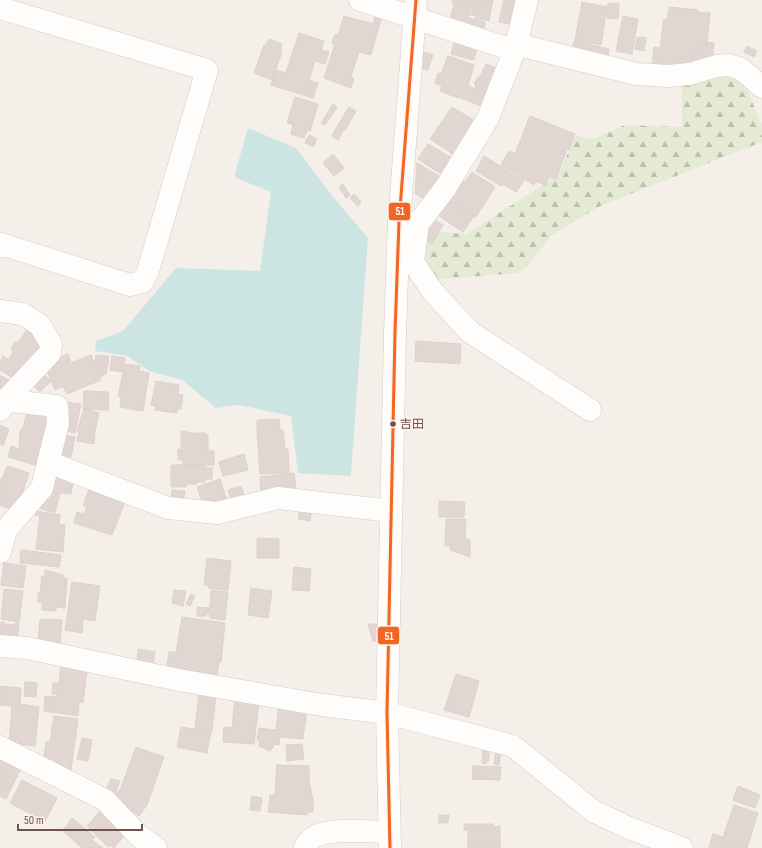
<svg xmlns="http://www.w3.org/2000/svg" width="762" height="848" viewBox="0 0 762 848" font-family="'Sofia Sans Condensed','Noto Sans JP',sans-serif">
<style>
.forest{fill:url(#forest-firs)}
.water{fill:#cce5e3}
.building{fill:#e1d6d1;stroke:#ddd1cc}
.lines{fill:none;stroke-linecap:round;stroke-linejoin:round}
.minor-casing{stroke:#d4ccc8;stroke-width:23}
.minor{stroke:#fefdfc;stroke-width:22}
.bus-1-casing{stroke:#fdf2ea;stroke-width:6}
.bus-1{stroke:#f26522;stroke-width:3}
.bus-dot{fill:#70534c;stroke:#fdf2ea;stroke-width:1.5}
.labels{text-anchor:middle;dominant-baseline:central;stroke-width:3;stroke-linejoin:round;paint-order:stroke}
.bus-label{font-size:12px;fill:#70534c;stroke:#fdf2ea;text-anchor:start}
.line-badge{stroke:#fdf2ea;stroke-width:1.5}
.badge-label{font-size:11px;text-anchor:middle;font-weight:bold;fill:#fff}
</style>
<defs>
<pattern id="forest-firs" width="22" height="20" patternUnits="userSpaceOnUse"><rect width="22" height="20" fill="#e5ead5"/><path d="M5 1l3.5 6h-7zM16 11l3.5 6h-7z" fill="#bec0af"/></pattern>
</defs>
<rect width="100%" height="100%" fill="#f5efe9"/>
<path class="forest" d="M727,75l12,3 8,9 11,31 4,6v18l-164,65 -47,29 -22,29 -10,8 -89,7 -10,-17 1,-32 46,3 91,-59 18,-40 17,4 32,-14 57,2v-47z"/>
<path class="water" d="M248,128l48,20 34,45 38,45 -17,238 -53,-3 -7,-57 -52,-11 -23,3 -34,-28 -33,-9 -22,-15 -32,-5 1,-10 27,-10 53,-63 84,3 11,-79 -37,-15z"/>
<path class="building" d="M453,0h40l-4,21 -14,-3 1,-2 -5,-1 2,-4 -2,-1 -2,8 16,4 -1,6 -4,-1v1l-31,-3 5,-22h-2z
M504,0h15l-6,25 -14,-3z
M582,2l25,5 -6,38 -26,-5z
M608,3l11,1 -1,15 -11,-1z
M669,7l29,3v2l12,1 -3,32 -10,-1 -1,10 -4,-1 -1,14 -39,-1 2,-19 6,1 4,-29 3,1z
M344,16l29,8 2,-7 6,2 -10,36 -12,-3 -8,24 3,3 -3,9 -27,-10 11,-34 -3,-1 3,-9 3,1z
M623,16l15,3 -6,35 -16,-3z
M299,33l25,8 -3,9 8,2 -4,12 -10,-3 -6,19 9,3 -5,15 -42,-13 5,-15 10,3z
M637,37l9,1 -2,13 -9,-2z
M455,38l23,7 -4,15 -23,-6z
M269,39l13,5 -2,7 2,1 -10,28 -18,-7 10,-28 2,1z
M574,41l35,8 -3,15 -36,-7z
M707,42l7,1 -2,21 -21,3 1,-14 4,1 1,-10 10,1z
M747,46l10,5 -3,6 -10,-5z
M424,52l9,3 -5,15 -10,-3z
M448,56l26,9 -6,20 7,4 1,-4 -2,-1 4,-7h2l6,-13 15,6 -18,37 -24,-10 -1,1 -18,-7 2,-5 -7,-3 3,-10 3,1z
M295,97l23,7 -8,27 -3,-1 -3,8 -13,-4 2,-9 -6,-2z
M333,104l4,3 -12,18 -4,-2z
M349,107l7,4 -11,19 -7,-5z
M452,107l25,15 -23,33 -24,-16z
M530,116l45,18 -6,16 -2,-1 -11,30 -7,-2 -4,9 -8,-5 -3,4 -33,-20 8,-14 6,3z
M338,125l6,4 -6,11 -6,-4z
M309,135l8,4 -4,8 -8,-4z
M428,144l26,15 -10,17 -26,-17z
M333,154l11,14 -10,8 -11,-13z
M484,156l40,25 -8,11 -13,-8 -2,2 -25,-15z
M417,163l22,13 -15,23 -9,-6z
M472,172l23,15 -19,30 -26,-17 13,-19 2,1z
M343,184l7,11 -4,3 -7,-11z
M354,194l7,8 -3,4 -8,-8z
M449,200l25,16 -11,16 -24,-16z
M433,219l10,6 -11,19 -10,-7z
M29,327l13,17 -26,36 -16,-10v-7l3,-7 6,4 4,-9 -2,-2 4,-7 3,1z
M416,341l45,3 -1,20 -45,-3z
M68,354l3,9 20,-8 10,25 -34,14 -4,-8 -8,4 -11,-26z
M96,355l13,1 -1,8 -13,-2z
M112,356l13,2 -3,14 -12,-2z
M95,362l13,2 -2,10 -6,3z
M125,364l15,2 -1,5 10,2 -6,38 -23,-4 1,-10 -3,-1z
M39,370l12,11 -11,11 -11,-11z
M0,375l13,8 -13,9z
M156,381l23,4 -1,9 5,1 -2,14h-3l-1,4 -22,-3 1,-4 -5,-1z
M84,391l24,1v3h1l-1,15 -25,-1z
M64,402l17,2 -6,29 -12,-3z
M84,409l15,4 -5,23h1l-1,8 -17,-3 2,-9 -2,-1z
M27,410l26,6 -11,51 -34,-10 3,-11 8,3 1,-11h-1l2,-9h2z
M279,419l1,11h3l2,19h3l1,24 -29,1 -3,-42v-12z
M0,425l9,4 -6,17 -3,-2z
M181,431h6v2h19l-1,2h3v16h6v14h-31v-5h-5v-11l3,1z
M63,435l12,2 -4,20 -13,-3z
M244,454l4,16 -25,6 -4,-14z
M171,465h35v3h6v11h-7v3h-8v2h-11v3h-15z
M7,466l22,7 -11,33 -18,-6v-21l2,1z
M294,473l2,16 -35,5 -1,-17z
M53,475l20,8 -2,11 -11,-1 -5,20 -16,-5z
M220,479l7,21 -11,4 -1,-3 -12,4 -6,-18z
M241,486l4,12 -13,5 -4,-13z
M89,489l36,13 -13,33 -38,-12 3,-11 7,2 3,-7 -4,-1z
M172,490l13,1 -2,13 -12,-1z
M0,501l16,6 -1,4 -15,-6z
M439,501l26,1 -1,15h-25z
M300,508l12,1 -2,12 -12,-2z
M36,511l24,4 -1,9 6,1 -2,27 -27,-3 4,-33 -5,-1z
M446,519h20l-1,20h5v18l-20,-7v-4h-5z
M257,538l22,1v19h-22z
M21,550l40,5 -2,12 -39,-4z
M207,558l24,3 -3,29 -20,-2 1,-3h-5z
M4,563l22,3 -3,22 -22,-3z
M294,567l17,2 -2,22 -17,-1z
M45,570l18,5 -1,3h5l-2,30 -9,-1v4l-14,-1v-8h-4v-9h2l2,-17h3z
M72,582l28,4 -5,35 -12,-2 -1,14 -17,-3z
M251,588l21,3 -4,27 -20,-3z
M4,589l19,2 -4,31 -18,-3z
M174,590l12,1 -3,15 -11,-3z
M211,590l17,2 -3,28 -15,-2v-4h-4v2h-9v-9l13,1z
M191,594l4,2 -5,10 -4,-2z
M182,617l43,6 -4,39h-2l-2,13 -50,-7 2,-16h7z
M40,619l22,1 -2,25 -22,-2z
M1,622h3v2l11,1v-2h4l-2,17 -17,-1z
M368,624h9v17h-4z
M138,649l17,3 -2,11 -16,-2z
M61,666l26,4 -4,33 -4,-1 -1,14 -34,-5 1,-15 11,1 1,-3h-5l1,-11h6z
M456,674l23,7 -10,36 -25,-7z
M25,682l12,1 -1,14 -12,-1z
M0,686l21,2 -1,16 19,3 -4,39 -26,-3 3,-37 -12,-1z
M199,693l17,2 -4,36 -17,-2z
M235,699l24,3 -5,42 -31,-2 1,-15 8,1z
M279,705l28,3 -4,31 -23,-2 -1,8 -5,-1 -1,3 -3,4 -11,-5 1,-6h-3l2,-12 17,2z
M54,716l24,3 -7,52 -17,-6 1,-5 -8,-1 -3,-3 2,-14h4z
M181,727l30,5 -4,21 -30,-6z
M82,738l10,2 -4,21 -11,-2z
M302,744l2,15 -17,2 -1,-16z
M483,746l7,1 -2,15 -2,-1v3l-4,-1z
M136,747l28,10 -17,48 -8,11 -26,-18 8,-10z
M496,749l5,1 -2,15 -5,-1z
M3,754l20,10 -17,35 -6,-3v-35z
M277,765l32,1v14l4,21v11h-6v3l-39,-3 2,-17h5z
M473,766l28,1 -1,13 -28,-1z
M111,779l9,2 -6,15 -8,-7z
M22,780l35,18 -12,23 -35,-18z
M738,786l22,9 -5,13 -22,-8z
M252,796l10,2 -2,13 -10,-1z
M734,805l24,8 -11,35 -38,-1 4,-13 10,3z
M103,808l23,25 -12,15 -4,-3 -2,2 -21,-21z
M439,815h10l-1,8h-9z
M72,818l23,19 -3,3 11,8h-21l-19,-17z
M464,824h29l1,3 6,-1v22h-32v-18h-4z"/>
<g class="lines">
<defs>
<path id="minor" d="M360,0l147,48 9,-2 11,1 109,27 32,2 21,-2 28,-8 12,-1 12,4 21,18
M0,8l207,62 -59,201 -6,11 -12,3 -129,-41 -1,3
M403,222l15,2 28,-37 42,-69 28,-72 11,-46
M418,224l-5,38 20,30 37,40 120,78
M0,311l23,3 17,11 11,19 -1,9 -45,48 -5,9
M0,400l57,6 1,17 -16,65 -36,42 -6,22
M48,462l120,46 49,5 61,-15 113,13
M0,646l27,2 152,32 143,25 65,8 126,33 80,65 36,17 53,20
M0,747l105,53 33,35 18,13
M305,848c1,-2 3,-6 5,-8 13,-14 60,-8 80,-8
M390,848l-3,-135 8,-380 4,-111 17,-222"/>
</defs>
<use href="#minor" class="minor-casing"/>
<use href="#minor" class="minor"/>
<defs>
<path id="bus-1" d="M390,848l-3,-135 8,-380 4,-111 17,-222"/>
</defs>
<use href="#bus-1" class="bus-1-casing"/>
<use href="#bus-1" class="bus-1"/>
</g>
<circle class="bus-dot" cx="393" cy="424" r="3.5"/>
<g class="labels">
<g class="bus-label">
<text x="400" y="424">吉田</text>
</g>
</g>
<g class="line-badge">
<rect x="388" y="202" width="23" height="19" rx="4" fill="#f26522"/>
<rect x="377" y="626" width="23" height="19" rx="4" fill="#f26522"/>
</g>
<g class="badge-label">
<text x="400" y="215">51</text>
<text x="389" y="640">51</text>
</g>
<path d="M18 824v6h124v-6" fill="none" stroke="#70534c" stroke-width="2"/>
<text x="24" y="824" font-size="12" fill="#70534c" stroke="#fdf2ea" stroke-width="3" paint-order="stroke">50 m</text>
</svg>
